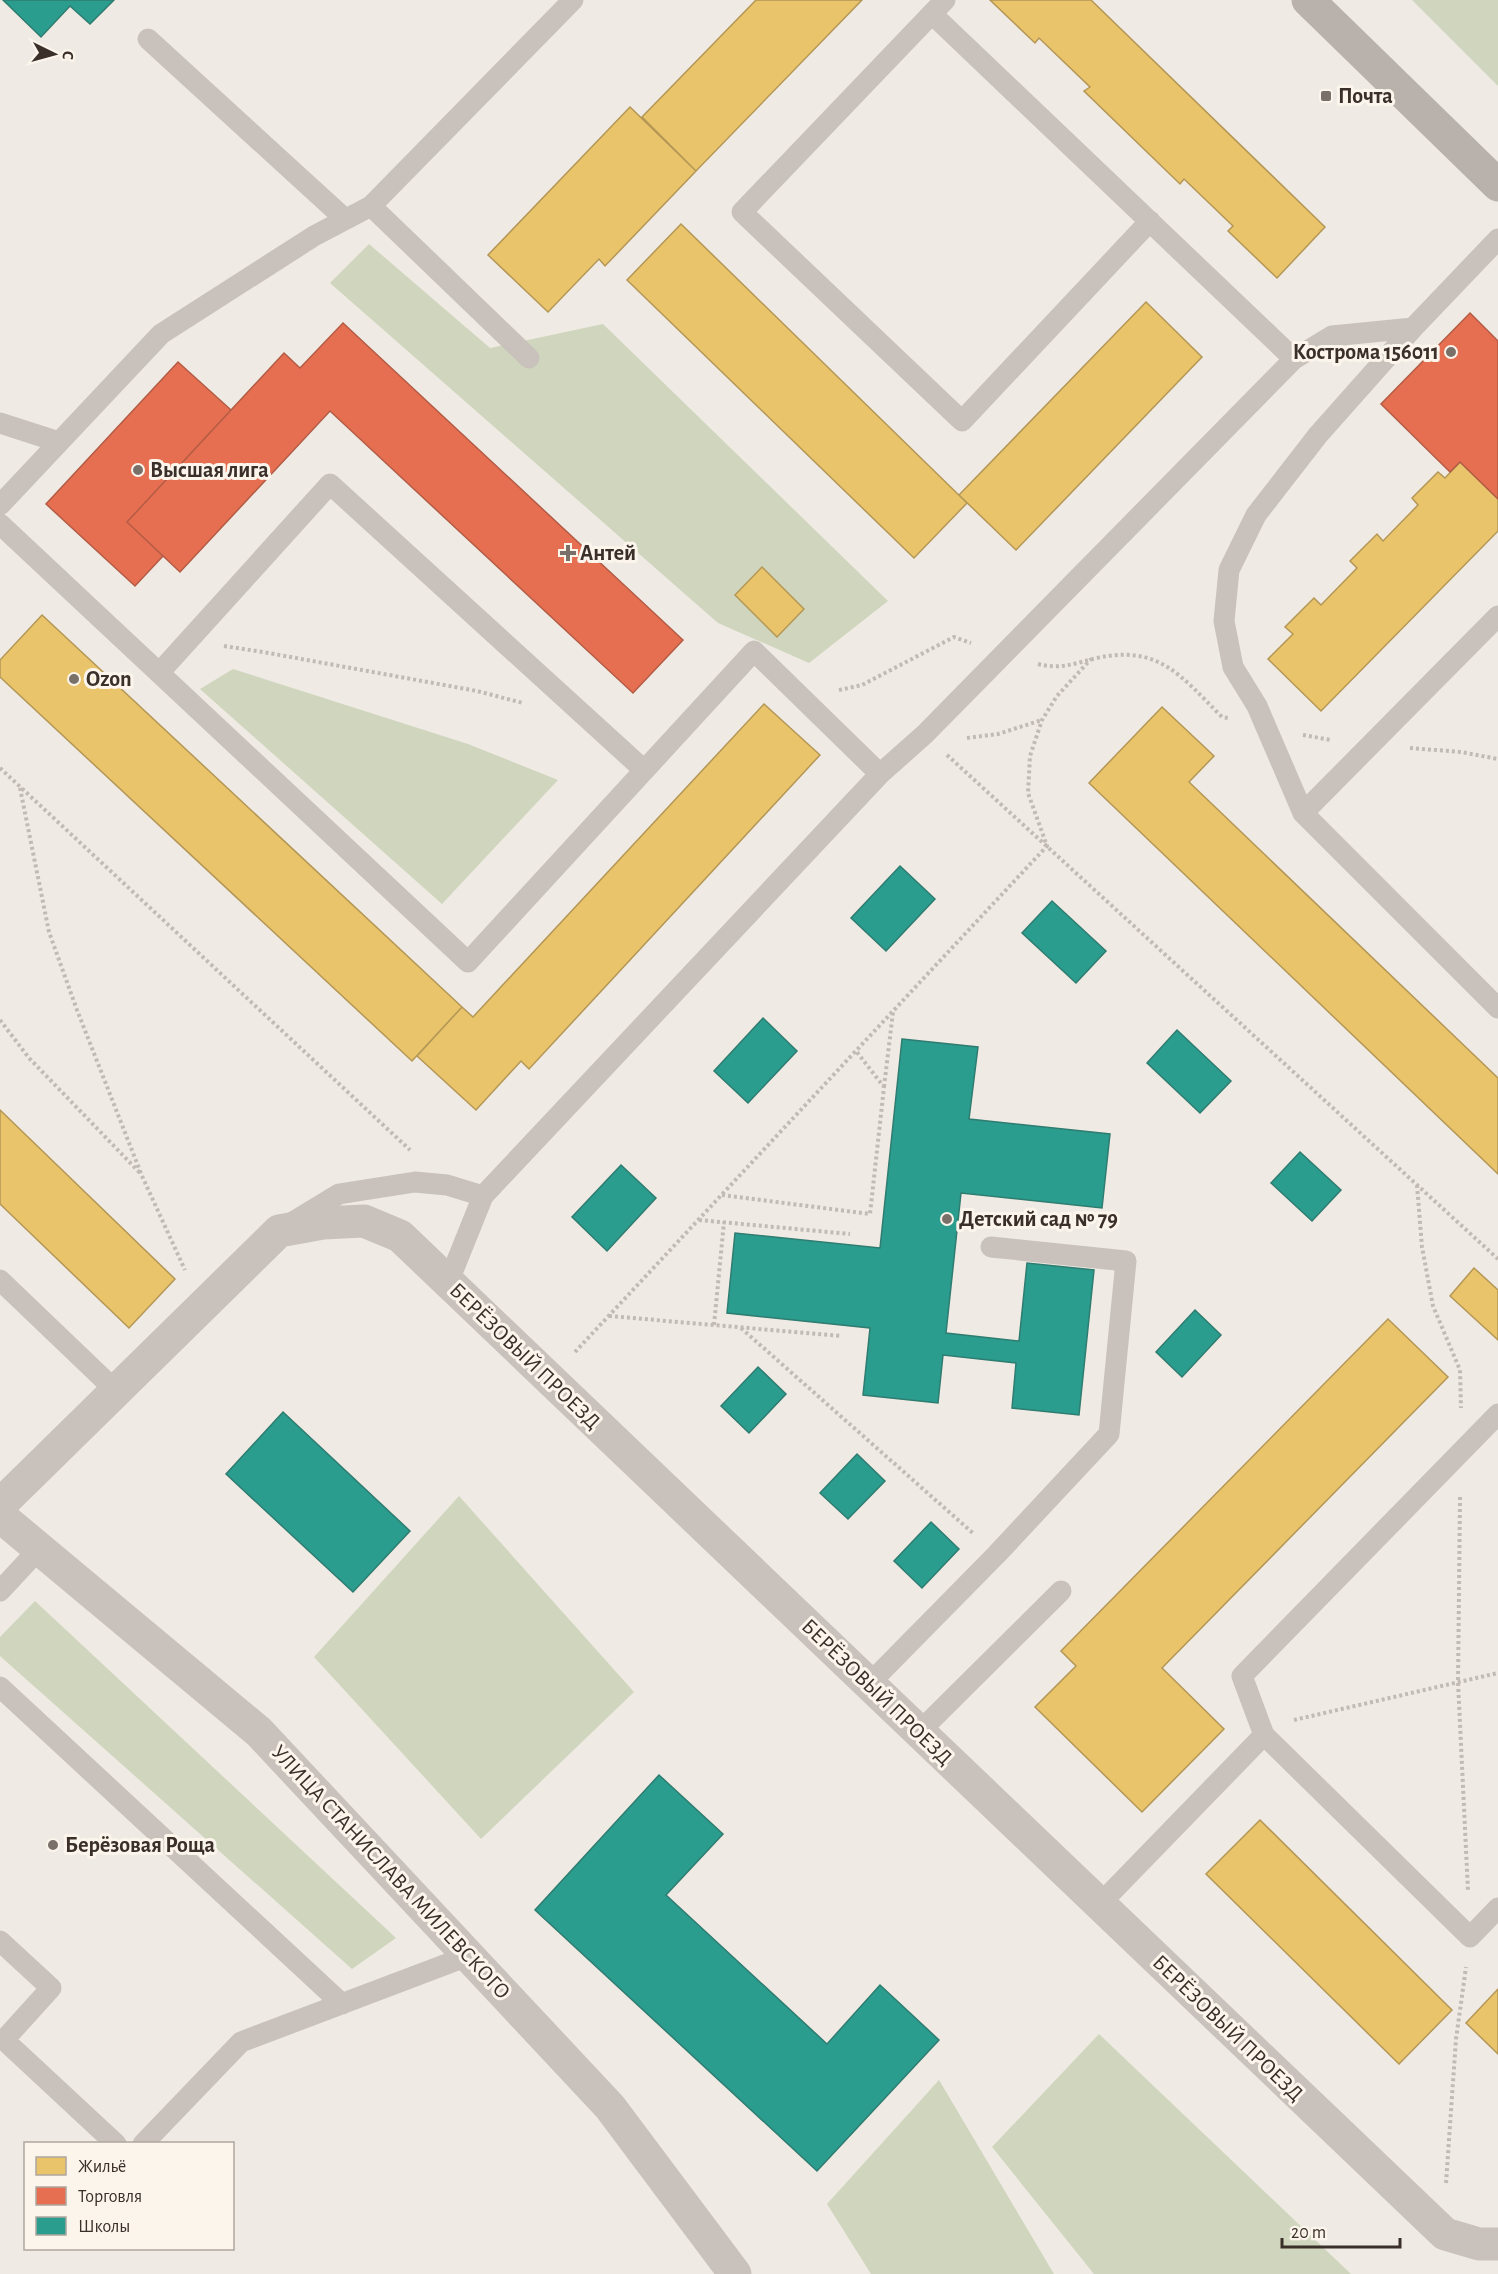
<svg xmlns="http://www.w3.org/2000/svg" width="1498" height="2274" viewBox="0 0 1498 2274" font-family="'Alegreya Sans',sans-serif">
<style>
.green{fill:#d0d6bd}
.homes{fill:#e9c46a;stroke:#b49756;stroke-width:1.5}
.shops{fill:#e76f51;stroke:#b35c45;stroke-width:1.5}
.schools{fill:#2a9d8f;stroke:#2f7c70;stroke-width:1.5}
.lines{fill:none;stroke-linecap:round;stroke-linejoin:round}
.path{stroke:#c2bbb4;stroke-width:4;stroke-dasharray:3 3;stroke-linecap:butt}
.lane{stroke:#c9c2bc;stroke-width:21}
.street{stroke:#c9c2bc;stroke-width:33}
.secondary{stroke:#b9b2ac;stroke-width:33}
.poi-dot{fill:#79706a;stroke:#fbf5ec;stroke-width:2}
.labels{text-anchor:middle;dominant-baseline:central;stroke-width:6;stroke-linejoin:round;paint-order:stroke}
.poi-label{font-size:22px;font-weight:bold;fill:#3a2f29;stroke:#fbf5ec;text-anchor:start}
.street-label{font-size:22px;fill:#3a2f29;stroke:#fbf5ec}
</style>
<rect width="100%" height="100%" fill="#efeae4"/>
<path class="green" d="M1412,0h86v86z
M369,244l121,104 113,-24 285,277 -79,62 -91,-40 -388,-340z
M233,669l235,75 90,36 -116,124 -242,-215z
M459,1496l175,196 -153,147 -167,-182z
M35,1601l361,337 -44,31 -352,-313v-19z
M1099,2034l252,240h-257l-102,-127z
M939,2080l115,194h-183l-44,-70z"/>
<path class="homes" d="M756,0h106l-166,171 -54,-54z
M990,0h101l234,227 -48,51 -49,-47 5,-5 -49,-47 -4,5 -96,-93 6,-4 -51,-49 -4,5z
M630,107l66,64 -91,95 -6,-7 -51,53 -60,-57z
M681,224l286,279 -53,55 -287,-278z
M1146,302l56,55 -186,193 -57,-55z
M1460,462l38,37v32l-177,180 -53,-52 25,-25 -8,-7 29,-29 7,7 36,-37 -7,-7 27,-27 6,7 35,-36 -6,-7 26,-26 7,6z
M762,567l42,42 -27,28 -42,-42z
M42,615l420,392 -50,54 -412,-384v-17z
M764,704l56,51 -291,314 -8,-8 -45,49 -59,-54 45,-49 11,10z
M1162,707l52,49 -25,26 309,296v96l-409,-391z
M0,1110l175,169 -46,49 -129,-124z
M1474,1268l24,22v50l-48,-44z
M1388,1319l60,58 -286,291 62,61 -82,83 -107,-105 41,-41 -15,-15z
M1260,1820l192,190 -53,54 -193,-190z
M1498,1989v65l-32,-31z"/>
<path class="shops" d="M1470,313l28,28v158l-38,-37 -10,10 -69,-68z
M343,323l340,317 -50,53 -303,-282 -150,161 -53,-50 157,-169 16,15z
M178,362l53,48 -104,112 36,34 -28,30 -89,-82z"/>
<path class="schools" d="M3,0h111l-24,24 -20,-18 -29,31z
M900,866l35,33 -49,52 -35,-33z
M1052,901l54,50 -30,32 -54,-50z
M763,1018l34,33 -49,52 -34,-32z
M1177,1030l54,51 -31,32 -53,-50z
M902,1039l76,8 -9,72 141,15 -8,74 -141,-15 -15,140 73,8 8,-78 67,7 -15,145 -67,-7 4,-45 -73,-8 -5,48 -75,-8 7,-67 -143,-15 8,-80 145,15z
M1300,1152l41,38 -29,31 -41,-38z
M621,1165l35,33 -49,53 -35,-34z
M1195,1310l26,25 -39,42 -26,-25z
M758,1367l28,27 -37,39 -28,-27z
M283,1412l127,119 -57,61 -127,-118z
M857,1454l28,27 -37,38 -28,-26z
M931,1522l28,27 -37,39 -28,-27z
M659,1775l64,59 -57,61 161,149 53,-59 59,55 -122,131 -282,-261z"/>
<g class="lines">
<path class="path" d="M224,646l39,6 214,39 46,12
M1038,664c23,6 37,-1 59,-6 62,-14 85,19 125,59l6,1
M839,690l23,-5 92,-48 17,6
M1303,735l28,5
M967,738l31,-4 44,-14
M1410,748l51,4 37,7
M947,755l551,504
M0,768l410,382
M20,788l29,144 28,78 65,166 43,94
M0,1020l29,38 112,116
M884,1087l9,-75
M1417,1185l5,62 11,59 27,64 1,38
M722,1195l148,19 14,-127 -28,-36
M699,1220l151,14
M609,1316l232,20
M714,1325l10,-103
M741,1328l233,206
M575,1352l472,-506 -19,-53 2,-37 12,-36 15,-24 34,-37
M1460,1497l-2,185 10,209
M1294,1720l204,-47
M1446,2183l10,-144 10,-72"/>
<path class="lane" d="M945,0l-203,212 220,209 188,-200
M932,14l362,345
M148,39l197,180
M371,206l158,152
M1498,239l-85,89 -95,107 -62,80 -27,55 -5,51 9,46 24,39 46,107 195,195
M0,423l59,19
M0,505l161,-171 153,-98 57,-30 202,-206
M0,524l468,438 286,-311 126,123
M159,673l171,-189 314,286
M1303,813l195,-197
M293,1222l46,-28 76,-12 32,3 36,11
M0,1280l116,111
M448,1283l35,-87 397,-422 45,-40 369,-375 38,-23 81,-8
M0,1591l39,-42
M869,1684l128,-130 112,-120 17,-173 -135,-14
M0,1687l342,317
M919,1732l142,-141
M1264,1735l-22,-59 256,-262
M1099,1905l165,-170 206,202 28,-29
M0,1941l51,47 -47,52 112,104
M143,2144l98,-102 227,-86"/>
<path class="street" d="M0,1505l279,-274 44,-8 41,-2 36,15 1045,998 34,10h19
M0,1516l259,216 351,375 125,167"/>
<path class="secondary" d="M1308,0l190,185"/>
</g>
<g class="poi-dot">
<rect x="1320" y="90" width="12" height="12" rx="3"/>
<circle cx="1451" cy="352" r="6"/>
<circle cx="138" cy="470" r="6"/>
<path d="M565 544h6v6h6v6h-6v6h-6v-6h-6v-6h6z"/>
<circle cx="74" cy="679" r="6"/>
<circle cx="947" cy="1219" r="6"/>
<circle cx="53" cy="1845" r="6"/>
</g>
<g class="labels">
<g class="poi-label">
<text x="1338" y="96">Почта</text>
<text x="1439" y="352" text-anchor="end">Кострома 156011</text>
<text x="150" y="470">Высшая лига</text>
<text x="580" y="553">Антей</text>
<text x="86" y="679">Ozon</text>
<text x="959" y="1219">Детский сад № 79</text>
<text x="65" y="1845">Берёзовая Роща</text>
</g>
<g class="street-label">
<text transform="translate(525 1356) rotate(44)">БЕРЁЗОВЫЙ ПРОЕЗД</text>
<text transform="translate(877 1692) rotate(44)">БЕРЁЗОВЫЙ ПРОЕЗД</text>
<text transform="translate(391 1872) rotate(47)">УЛИЦА СТАНИСЛАВА МИЛЕВСКОГО</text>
<text transform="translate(1228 2028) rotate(44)">БЕРЁЗОВЫЙ ПРОЕЗД</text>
</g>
</g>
<rect x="24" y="2142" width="210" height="108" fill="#fbf5ec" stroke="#aea69e" stroke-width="1.5"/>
<rect x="36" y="2157" width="30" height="18" fill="#e9c46a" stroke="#aea69e" stroke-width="1.5"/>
<text x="78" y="2172" font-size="18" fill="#3a2f29">Жильё</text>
<rect x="36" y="2187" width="30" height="18" fill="#e76f51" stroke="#aea69e" stroke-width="1.5"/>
<text x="78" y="2202" font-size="18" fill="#3a2f29">Торговля</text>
<rect x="36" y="2217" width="30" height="18" fill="#2a9d8f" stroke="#aea69e" stroke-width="1.5"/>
<text x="78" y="2232" font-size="18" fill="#3a2f29">Школы</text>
<g transform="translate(54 54) rotate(95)" stroke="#fbf5ec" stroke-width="4.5" paint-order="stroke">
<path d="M0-4.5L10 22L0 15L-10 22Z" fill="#3a2f29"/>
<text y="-9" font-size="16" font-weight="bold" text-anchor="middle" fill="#3a2f29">С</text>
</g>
<path d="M1282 2238v9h118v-9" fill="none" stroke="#3a2f29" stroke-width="3"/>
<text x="1291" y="2238" font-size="18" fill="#3a2f29" stroke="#fbf5ec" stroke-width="4.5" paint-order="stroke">20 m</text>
</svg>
